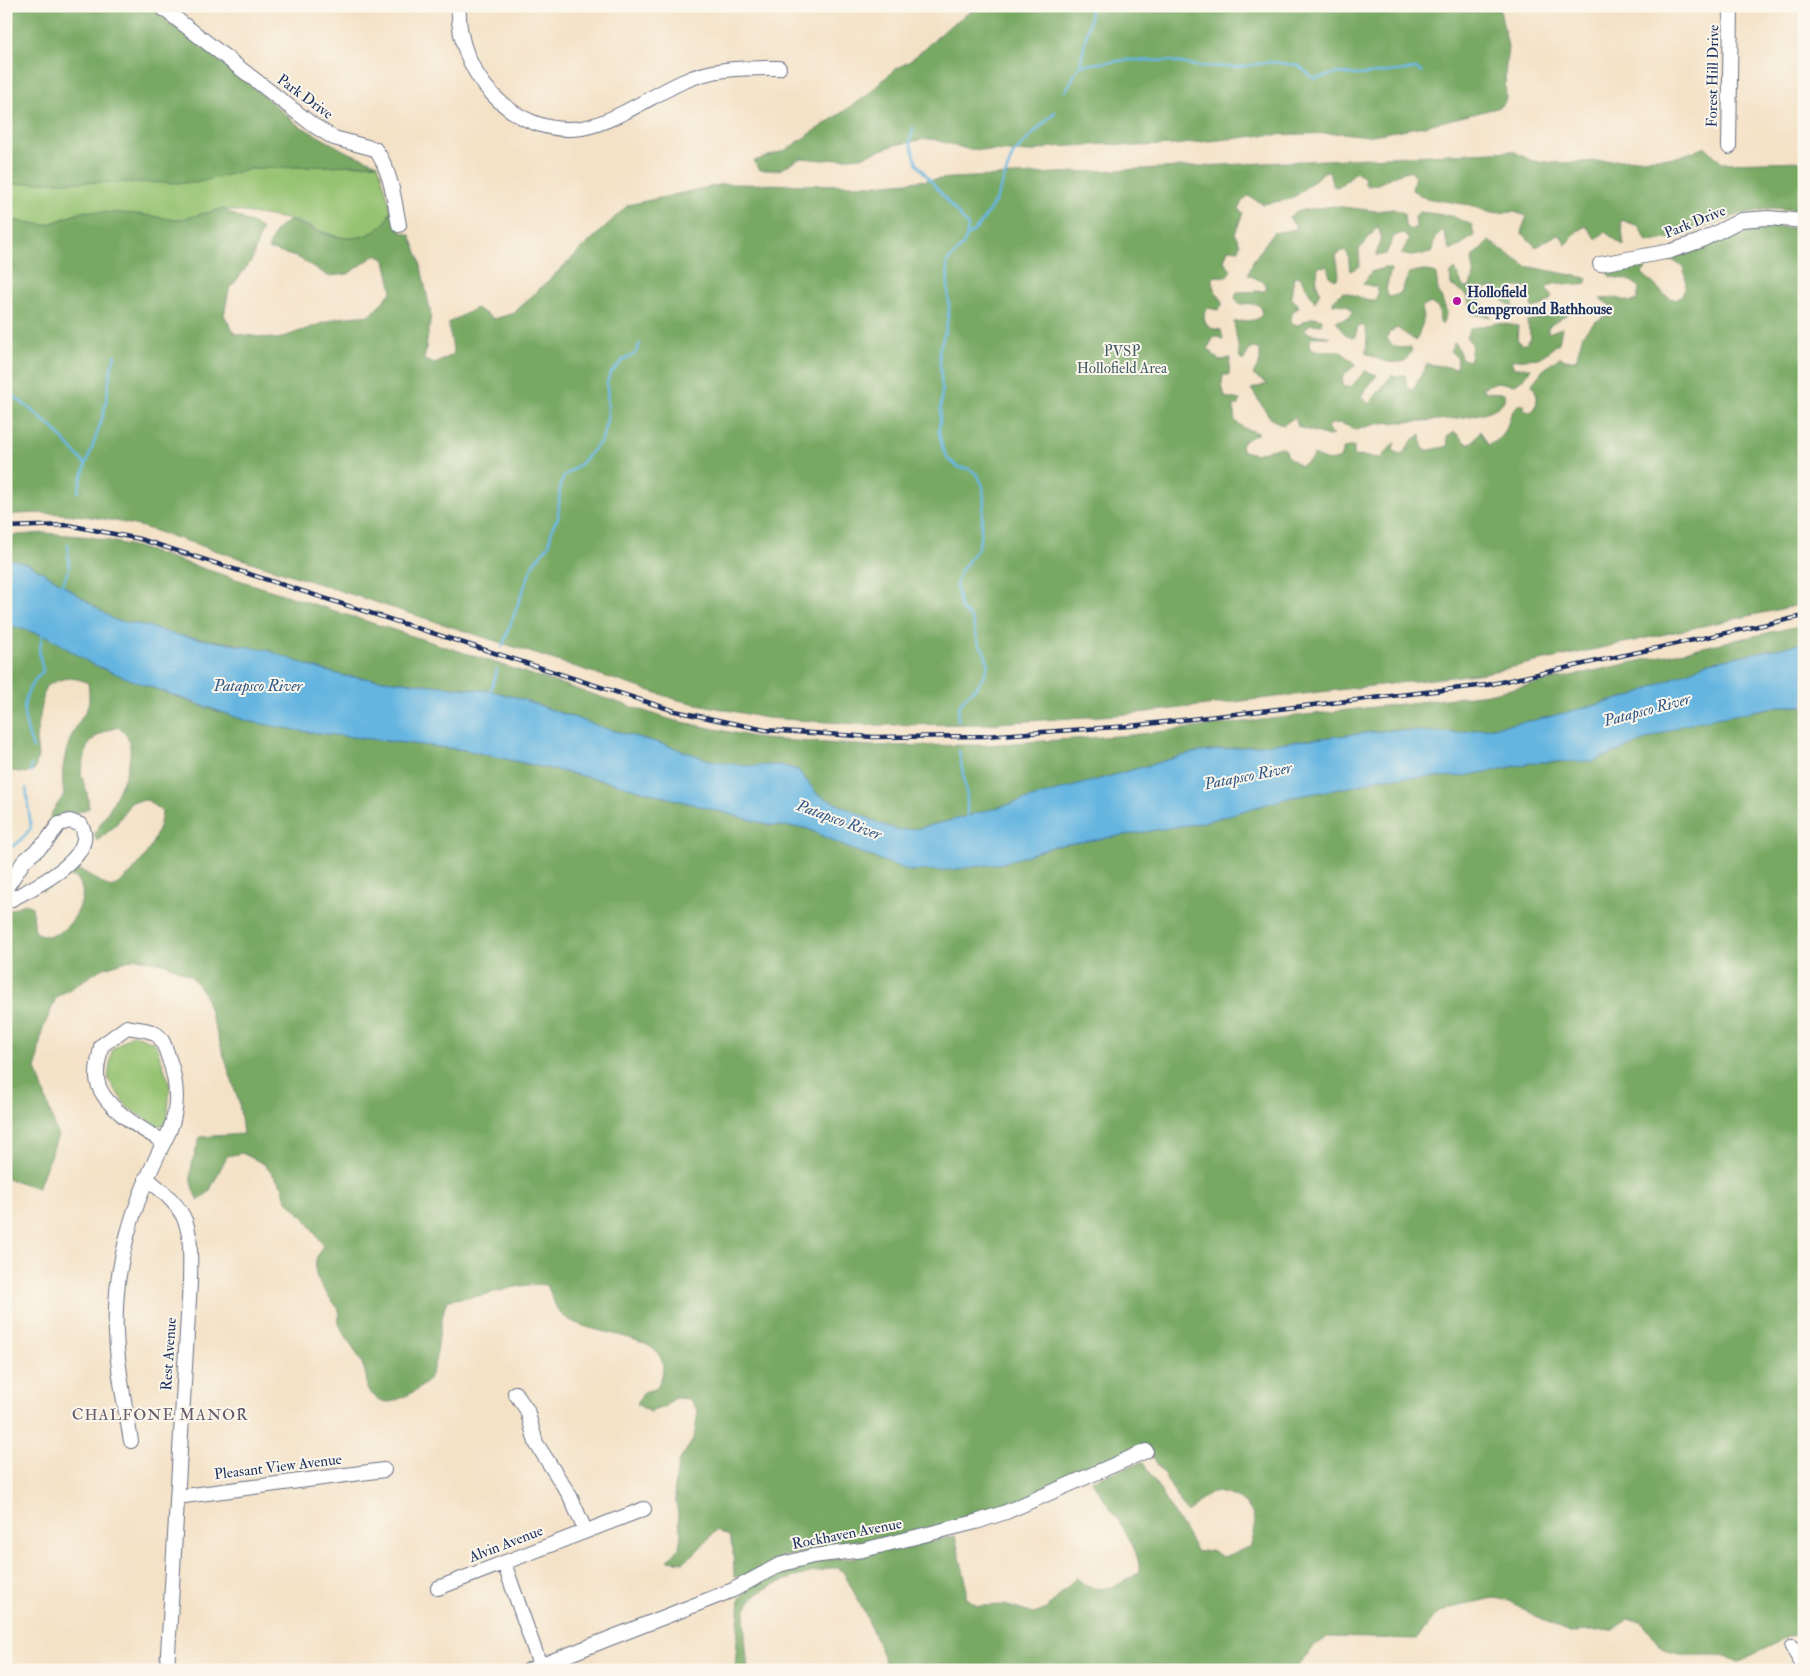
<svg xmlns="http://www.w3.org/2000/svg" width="1810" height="1676" viewBox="0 0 1810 1676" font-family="'IM FELL Double Pica',serif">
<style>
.green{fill:#96c371;stroke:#587968}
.forest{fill:#78a963;stroke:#4a6c60}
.water{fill:#65b5e0;stroke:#40729f}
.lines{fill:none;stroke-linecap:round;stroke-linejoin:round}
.stream{stroke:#65b5e0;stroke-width:2.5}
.minor-casing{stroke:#676e83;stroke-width:16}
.minor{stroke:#fff;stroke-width:14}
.rail-casing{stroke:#1b2f5e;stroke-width:4.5}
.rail{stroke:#fbf7ec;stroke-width:2.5;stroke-dasharray:8;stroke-linecap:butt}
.poi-dot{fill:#b5179e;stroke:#fbf7ec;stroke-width:2}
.labels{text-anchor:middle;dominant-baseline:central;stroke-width:4;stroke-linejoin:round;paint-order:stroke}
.street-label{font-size:15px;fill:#1b2f5e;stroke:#fbf7ec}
.poi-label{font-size:15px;font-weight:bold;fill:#1b2f5e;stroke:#fbf7ec;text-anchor:start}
.park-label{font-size:15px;fill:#405b64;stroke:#fbf7ec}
.water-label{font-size:16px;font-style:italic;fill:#315785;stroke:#fbf7ec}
.neighbourhood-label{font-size:16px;letter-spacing:1px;fill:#645b6b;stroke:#fbf7ec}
</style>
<rect width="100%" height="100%" fill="#fbf7ec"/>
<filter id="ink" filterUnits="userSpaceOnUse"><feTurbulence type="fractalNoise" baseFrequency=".02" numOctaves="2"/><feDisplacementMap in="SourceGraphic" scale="10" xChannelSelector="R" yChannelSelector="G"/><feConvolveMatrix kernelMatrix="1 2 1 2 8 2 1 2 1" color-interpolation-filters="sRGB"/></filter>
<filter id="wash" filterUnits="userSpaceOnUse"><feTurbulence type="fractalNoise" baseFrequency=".0096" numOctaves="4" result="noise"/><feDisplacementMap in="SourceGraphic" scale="20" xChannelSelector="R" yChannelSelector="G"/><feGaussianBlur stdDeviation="1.12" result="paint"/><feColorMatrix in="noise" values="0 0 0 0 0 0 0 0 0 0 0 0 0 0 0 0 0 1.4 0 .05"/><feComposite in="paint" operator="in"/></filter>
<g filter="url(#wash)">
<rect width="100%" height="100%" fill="#f4e2c7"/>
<path class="green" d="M6,6l219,169 25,-6 128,-5 13,45c-2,10 -7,16 -16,22 -30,19 -57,-5 -88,-12 -21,-4 -44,-7 -65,-10l-6,2 -2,100 -129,-100 -39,14 -29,-4 -11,1z
M133,1034l22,9 15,42 -3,38 -9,3 -30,-18 -20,-29 4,-29z"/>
<path class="forest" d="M6,6h143l119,93 30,26 49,27 31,12 -128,5 -54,14 -150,-1 -40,3z
M979,6h520l9,41 -3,28 1,24 -3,6 -6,3 -73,18 -57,10 -25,-3 -77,2 -92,10 -40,1 -23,-2 -58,3 -22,5 -63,-3 -35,-10h-7l-30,6 -34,12 -38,3 -22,-2 -22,12h-19l-6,-9 32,-11 79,-53 29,-27 16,-9 41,-36z
M1706,147l16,16 82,-2v50l-32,-3 -31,6 -63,23 -31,5 -8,-16 -18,-6 3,26 -19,-14 -9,7 -10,-13 -9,5 -11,14 -5,-9 -5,-1 -20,12 -15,-15 6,-16 -13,-4 -23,1 -21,-8 -45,-7 -13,-8 3,-15 -4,-4c-16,0 -28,15 -44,15l-3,-4 1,-5 -9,-5 -18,15 -5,-1 -4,-15 -5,1 -27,23 -10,5 -24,4 -15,-8 -7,7 -2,6 4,4 -8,21 5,10 -1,6 -11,-1 -4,12 7,9 -5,7 -11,-1 -3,4 3,11 7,9v5l-4,5 -10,-2c-6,7 -5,14 2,20l11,2 2,10 -5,-3 -5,1 -5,10 11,13 11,-3 -1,17h-6l-1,10 3,12 15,3 -1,5h-6l2,16 9,7 15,5 -15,8 -3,5 2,5 12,3 26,-7 5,3 1,6 13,10 9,-5 5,-6c9,5 16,8 26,3l4,-10 10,-2v10l27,2 14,-16 -2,7 3,4 6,2 10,-14 9,-7 1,12 4,5 22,-5 -1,-9 8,-5 12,12 5,-1 8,-12 8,14c27,-11 14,-25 30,-40l6,-1v6l5,2 5,-2c5,-10 3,-17 -2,-26l11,-14 17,-13 5,3h11l7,-26 12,-12 13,-7 2,-10 -10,-6 16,-1 15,4 6,-2 2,-12c-6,-9 -19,-10 -29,-11l-2,-5 3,-4 21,-5 11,1 3,5 -4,4 24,23 10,4c12,-8 11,-20 7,-33l-9,-6h-18l20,-6 64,-28 32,-1 32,3v375l-319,69 -356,41 -144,10 -111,1 -108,-7 -88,-18 -535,-173c-47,-11 -89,-17 -137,-12v-293l11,-1 29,4 39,-14 53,3 39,6 45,-11 40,19 -10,32 -23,30 -5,25 11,19 43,5 59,-21 34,-3 21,-24 -7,-31 -8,-6 -29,20 -20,2 -29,-18 -31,-9 8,-19 13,-10c28,10 58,28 86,11 8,-6 14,-11 16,-22l9,22 10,4 9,22 12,58 -7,45 11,4 19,-10 -6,-31 28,-15 18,11 20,-6 114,-108 95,-21 151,1 79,-7 560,-27 19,10 27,2 118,-6z
M1334,206l42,5 17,-2 11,4 1,13 5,4 6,-2 -1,-11 4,-5 33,4 20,9 2,11 -20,13h-5l-6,-19 -8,7 -4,16 -20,3 -10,-2 8,-14 -6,-7 -9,3 -8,18 -10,2 5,-20 -3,-10 -19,24 1,16 -10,5 -2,-17 -4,-4 -8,5 3,20 -3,5 -6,-3 -3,-11 -9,1 -2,16 4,8 -5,11 -15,-25 -6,-1 -3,21 8,10 -7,6 -1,11 7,1 15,-8 9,2 -1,6 -10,-1 -7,5 5,4 21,4h-19l-2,10 6,4h25l16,13 -14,13 2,10h7l14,-16 12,4 -16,21 8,8 22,-28 14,-1 2,13 6,2 14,-26 29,4 2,-10 -8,-7 5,-9 7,17 8,2 2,-17 -6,-7 5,-9 27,-5 20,3 -1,14 7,5 7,-7 -4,-17 44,-10 -23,16v6l14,-5 -3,15 -19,15 -29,2 3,8h17l-6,9 -11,8 -17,-3 -16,6 6,4 17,1c10,30 -105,28 -122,30 -9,1 -18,5 -26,7l-15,-7 -10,1 -4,4 7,7 -6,1 -30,-9 -3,-10 -12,8 -12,-6 -20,-30 16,-5 -14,-9 7,-13v-12l-9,-3 -8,14 -3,-3 -6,-36 21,-2 6,-4 1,-7 -5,-5h-17l-5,-6 2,-6 27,-1 2,-2 -2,-7 -16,-7 5,-14 20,-28 24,-4 -8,-12 8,-6z
M1489,241l36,25 62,12 -1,6c-14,4 -28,-6 -40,4l6,9c-5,8 -11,9 -20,11l-3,-17 -5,-4h-11v20l-10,-6 -7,-13h-10l-6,11 11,18 -19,-3 -5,-19 -16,-10 -1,-11 5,-5 8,18 6,1 5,-13 -2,-18z
M1385,268l6,1 -5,20 2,7 3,1 10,-4 8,-20 14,-3 13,3 2,17 9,22 -5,13 -2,-3 -1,-13 -8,-6 -9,4 1,15 -7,19 -19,-13 -8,4 -2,7c7,9 11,10 23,8l2,3 -7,11c-16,4 -26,-1 -39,-8l1,-18 -3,-10 -6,2 -3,10 -3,1 -8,-5 -8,-12 13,-3 4,-6 -6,-7 -14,-1v-3l10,-9c12,2 21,9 32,8l3,-6 -2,-7 -13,-3 8,-12z
M45,533l47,4 45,10 535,173 91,19 110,7 113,-1 145,-10 357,-41 316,-69v18l-94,19 -78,34 -96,24 -80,13 -65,-3 -198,23 -240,67 -38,9 -17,1 -17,-6 -63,-29 -20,-25 -18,-5 -35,1 -36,-6 -43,-15 -62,-17 -89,-31 -24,-6 -147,-15 -112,-33 -56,-8 -29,-9 -33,-6 -58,-40 -28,-16 -22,-6v-22z
M6,624l43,13 41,26 102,40 55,18 54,10 164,19 145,32 160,43 36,3 40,19 64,24 93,-8 52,-17 145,-23 92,-26 64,-11 23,-8 85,-2 72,-14 58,-1 91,-37 94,-18h25v927l-13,3 -51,25 -24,-6h-30l-15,-3 -12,-8 -17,-23 -14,-2 -14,11 -43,2 -26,-10 -37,-22 -15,-2 -42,10 -15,7 -19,24 -89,-2 -12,8 -23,25h-412l4,-9 -19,-45 -22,-43 -6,-5h-8c-24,7 -71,14 -83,39 -5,12 0,48 1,63h-13l5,-72 11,-12 39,-19 29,-7 32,-2 104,-22 11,46v15l11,9 28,-1 29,9 13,-5 29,-32c4,3 8,9 13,10 17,6 39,-6 51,-16 -3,-31 -32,-64 -49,-91l52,-18 54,90 14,-2 12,7 27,-10c14,-33 -5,-54 -39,-55l-24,21 -42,-69 -127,58 -96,29 -68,16 -68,9 -39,21h-13l-1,-28 -4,-13 -13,-6 -21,23 -12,9 -15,-2 11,-12 2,-14 -7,-45 4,-26 16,-25 4,-27 -9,-12 -14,-1 -11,9 -15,5 -12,-8 7,-12 13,-4c31,-61 -69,-46 -97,-75 -6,-7 -9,-20 -13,-28 -25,-3 -46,7 -70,11 -11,2 -18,1 -30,5 -9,22 -8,63 -19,79 -7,9 -18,14 -29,19 -14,7 -22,1 -32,-10 1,-27 -16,-41 -27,-63 -3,-5 0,-11 -1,-16 -2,-4 -7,-9 -9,-12 -15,-20 -21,-30 -7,-53l-16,-24 -21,-21 -4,-14 -18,-22 -22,-11 -15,3 -18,36 -11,9c-13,-26 -6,-37 2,-64l43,-3 -4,-31 -35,-110 -13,-17 -27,-13 -28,-5 -35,11 -45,29 -14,33 -6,37 22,68 -20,52 -32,-10v-266l19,-9 7,4 3,24c22,19 51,-21 47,-42 -1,-3 -3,-8 -5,-11l-8,-2 -27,15v-3c39,-28 29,-22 69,0 25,-13 48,-47 51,-76l-15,-12 -16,2 -16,24 -18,15 -3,-7c13,-20 45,-71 34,-95 -1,-4 -6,-8 -9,-12l-11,3 -14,8 -7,9 -6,27 6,18 2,16 -11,4h-13l-19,17 6,-17 12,-17c-4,-20 0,-43 9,-62 11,-23 19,-21 15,-50 -16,-8 -28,-5 -43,4l-9,52 2,17 -3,13 -8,4 -21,-3z"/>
<path class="water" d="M6,558l22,6 28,16 58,40 33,6 29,9 91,15 42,16 35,10 147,15 24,6 89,31 62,17 43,15 36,6 35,-1 18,5 20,25 63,29 17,6 17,-1 38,-9 240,-67 198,-23 65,3 80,-13 96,-24 78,-34 94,-19v63h-25l-94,18 -91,37 -58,1 -72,14 -85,2 -23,8 -64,11 -92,26 -145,23 -52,17 -53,7 -40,1 -64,-24 -40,-19 -36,-3 -160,-43 -145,-32 -164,-19 -54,-10 -113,-40 -44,-18 -41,-26 -43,-13z"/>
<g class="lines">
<path class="stream" d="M1080,65l48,-5 42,1 26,5 44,1 30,-5 28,3 16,14 24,-6 20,2 58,-6 6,3
M1065,92l15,-27 10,-47v-12
M913,128l-3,14 7,22 51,62c0,17 -10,25 -21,36l2,47 -3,20 -7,21 3,39 -3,43 3,15 6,12 10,8 11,2 8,5 6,12 1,16 -5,45 -19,25 -4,13 5,24 10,9 8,26 5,7 4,12 -2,9 -8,13 -17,17 -3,9v10
M969,235l10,-9 17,-26 17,-46 42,-42
M6,384l8,12 39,32 32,36
M78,492c6,-28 19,-53 26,-81 5,-19 4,-37 11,-56
M61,587l8,-18 -1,-24
M502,647l31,-83 16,-19 3,-17 6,-10 2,-32 4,-10 16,-12 22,-24 6,-26 -1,-32 4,-9 12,-13 12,-6 5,-10
M490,694l7,-25
M33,748c-11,-31 -16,-51 10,-77l-4,-19 4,-19
M959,751l8,46v22
M31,772v-7
M6,851l13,-9 12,-14 -5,-40"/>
</g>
</g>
<g filter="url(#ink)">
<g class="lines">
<defs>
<path id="minor" d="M160,6l153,119 21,13 41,11c16,21 19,50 24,76
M459,6c-4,66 55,132 123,122 31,-5 71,-33 100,-46 32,-15 63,-14 97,-14
M1729,147l2,-141
M1600,264l71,-13 29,-10 41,-21 27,-2 36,3
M6,888l18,-27 22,-19 13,-18 11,-3 11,4c19,33 -52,65 -75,77
M146,1178c46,35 45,48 44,104l-23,388
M515,1393l12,17 9,33 34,53 15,34
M131,1441c-6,-36 -14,-73 -15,-109 -3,-68 18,-130 48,-190 -21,-12 -66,-37 -67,-65 -1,-10 3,-21 4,-31l26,-19c8,2 20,2 27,6 9,4 11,15 14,23 11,30 12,58 -4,86
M177,1497l207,-27
M504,1563l36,102
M438,1588l206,-79
M1792,1647l12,20
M529,1670l204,-80 46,-25 34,-9 50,-6 113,-28 30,-10 140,-61"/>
</defs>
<use href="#minor" class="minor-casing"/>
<use href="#minor" class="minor"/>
<defs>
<path id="rail" d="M6,527l62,-2 72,14 535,172 90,19 108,7 112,-1 145,-10 357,-41 317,-69"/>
</defs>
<use href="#rail" class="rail-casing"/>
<use href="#rail" class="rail"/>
</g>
</g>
<circle class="poi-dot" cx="1457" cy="301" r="5"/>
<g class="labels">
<g class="street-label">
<text transform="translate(1713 76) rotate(-89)">Forest Hill Drive</text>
<text transform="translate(305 97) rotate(36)">Park Drive</text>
<text transform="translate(1695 222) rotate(-22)">Park Drive</text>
<text transform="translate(169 1354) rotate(-86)">Rest Avenue</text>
<text transform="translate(278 1467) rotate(-7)">Pleasant View Avenue</text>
<text transform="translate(847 1534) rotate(-11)">Rockhaven Avenue</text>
<text transform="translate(506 1544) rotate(-21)">Alvin Avenue</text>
</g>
<g class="poi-label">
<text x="1467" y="292">Hollofield<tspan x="1467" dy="17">Campground Bathhouse</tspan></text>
</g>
<g class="park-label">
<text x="1122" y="351">PVSP<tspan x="1122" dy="17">Hollofield Area</tspan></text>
</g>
<g class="water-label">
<text x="258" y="686">Patapsco River</text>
<text transform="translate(1647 710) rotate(-15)">Patapsco River</text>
<text transform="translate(1248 776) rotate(-11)">Patapsco River</text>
<text transform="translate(839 820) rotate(20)">Patapsco River</text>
</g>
<g class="neighbourhood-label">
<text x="160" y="1415">CHALFONE MANOR</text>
</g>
</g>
<rect width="1810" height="1676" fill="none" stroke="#fbf7ec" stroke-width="25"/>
</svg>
